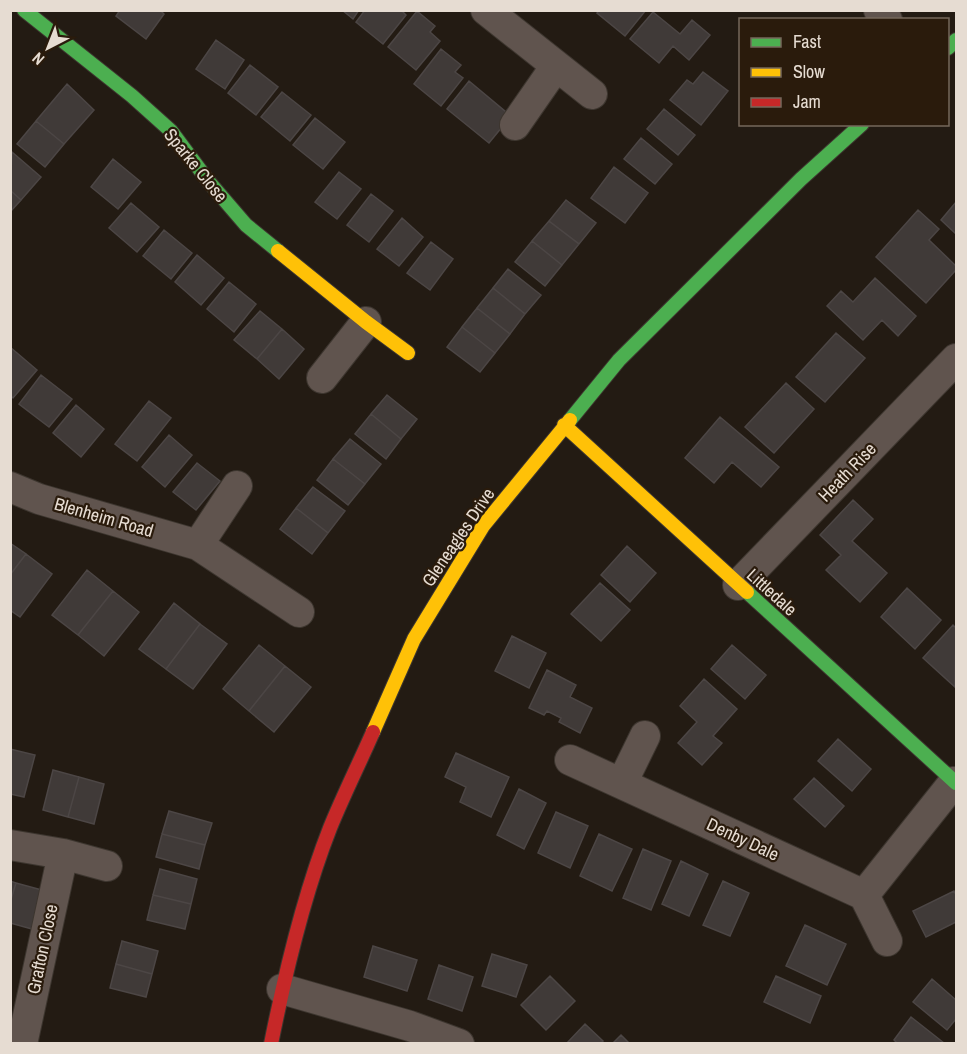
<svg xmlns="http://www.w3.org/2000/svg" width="967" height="1054" viewBox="0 0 967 1054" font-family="'Archivo Narrow',sans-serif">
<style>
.building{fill:#403a38;stroke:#4c4645;stroke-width:1.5}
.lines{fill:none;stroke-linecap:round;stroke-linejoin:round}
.street-casing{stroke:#3d362f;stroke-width:32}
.fast-casing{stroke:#3d362f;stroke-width:16}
.slow-casing{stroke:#3d362f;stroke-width:16}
.jam-casing{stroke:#3d362f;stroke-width:16}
.street{stroke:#60544e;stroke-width:30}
.fast{stroke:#4caf50;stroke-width:14}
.slow{stroke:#ffc107;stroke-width:14}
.jam{stroke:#c62828;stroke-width:14}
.labels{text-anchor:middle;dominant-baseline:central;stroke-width:4.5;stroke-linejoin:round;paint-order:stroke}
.street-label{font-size:18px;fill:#e6dcd2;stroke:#2a1b0c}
</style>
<rect width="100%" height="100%" fill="#231b13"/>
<path class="building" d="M120,10h40l4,4 -18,25 -30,-23z
M342,10h17l-6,9z
M365,10h36l5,5 -23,29 -27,-22z
M599,10h47l-21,26 -28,-23z
M417,11l18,15 -5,6 10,9 -24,29 -28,-23z
M653,12l27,22 12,-14 18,15 -21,25 -16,-14 -14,17 -29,-24z
M216,40l28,20 -19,29 -29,-20z
M441,49l20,16 -6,7 8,6 -22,28 -27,-22z
M250,65l28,22 -22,28 -28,-22z
M703,72l25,19 -27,34 -31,-25 17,-20 6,4z
M469,81l42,35 -22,27 -42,-34z
M67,84l27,26 -30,34 -28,-23z
M282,92l29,23 -21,26 -29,-24z
M664,109l31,26 -17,20 -31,-26z
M315,118l30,24 -22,27 -30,-24z
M36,121l28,23 -19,23 -28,-23z
M641,138l31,26 -17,20 -31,-25z
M12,152l29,25 -20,23 -11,-10z
M113,159l28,23 -23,27 -27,-22z
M614,167l34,26 -23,30 -34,-25z
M339,172l22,17 -24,30 -22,-17z
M10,190l11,10 -11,12z
M371,194l22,17 -24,31 -22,-17z
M566,200l30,23 -17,21 -30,-23z
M956,202v32l-15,-14z
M131,203l28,24 -22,25 -28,-24z
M918,210l21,19 -10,11 27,26v4l-30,33 -50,-46z
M402,218l21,19 -24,29 -22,-17z
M549,221l30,23 -17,21 -30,-24z
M164,230l28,23 -21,26 -28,-23z
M532,241l30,24 -17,21 -30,-24z
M431,242l22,17 -23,31 -23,-17z
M197,255l27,23 -23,27 -26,-23z
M508,269l33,26 -16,19 -32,-26z
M875,278l41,38 -18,20 -16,-16 -19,20 -36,-34 14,-15 12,11z
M229,282l27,22 -22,28 -27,-23z
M493,288l32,26 -15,20 -33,-26z
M477,308l33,26 -15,19 -33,-26z
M260,311l22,18 -25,30 -23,-19z
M462,327l33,26 -15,19 -33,-25z
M282,329l22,20 -25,30 -22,-20z
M836,333l29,25 -40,44 -29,-25z
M10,347l27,23 -24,28 -3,-3z
M41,375l31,24 -23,28 -30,-23z
M786,383l28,26 -40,44 -29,-26z
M387,395l30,24 -16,20 -30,-25z
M149,401l22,17 -34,43 -22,-17z
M76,405l28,24 -23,28 -28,-24z
M371,414l30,25 -15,20 -31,-25z
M720,417l59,50 -18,20 -29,-25 -18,21 -29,-25z
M169,435l23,20 -27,32 -23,-20z
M350,439l31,25 -16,20 -32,-25z
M333,459l32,25 -17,21 -31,-25z
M197,463l23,18 -24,29 -23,-18z
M313,487l32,24 -17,22 -32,-25z
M853,500l20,19 -21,22 35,32 -27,29 -34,-32 15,-15 -21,-20z
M296,508l32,25 -16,21 -32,-25z
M10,543l16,11 -16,21z
M627,546l29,27 -26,29 -29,-27z
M26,554l26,20 -32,43 -10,-7v-35z
M87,570l26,21 -35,44 -26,-20z
M600,583l30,27 -29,31 -30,-27z
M907,588l34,32 -26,29 -34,-32z
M113,591l26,21 -35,44 -26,-21z
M174,603l26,21 -34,45 -27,-20z
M200,624l27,20 -34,45 -27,-20z
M953,625l3,3 -1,59 -32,-29z
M512,636l34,17 -17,35 -34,-17z
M259,645l26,21 -36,45 -26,-22z
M732,645l34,30 -21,24 -34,-30z
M285,666l26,21 -37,45 -25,-21z
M547,670l29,15 -6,12 22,11 -12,25 -21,-11 2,-4 -14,-7 -3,4 -15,-7z
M704,679l33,30 -24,27 9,7 -20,22 -24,-22 19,-21 -17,-16z
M838,739l33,30 -19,22 -34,-30z
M10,749l25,6 -11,42 -14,-3z
M456,753l53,24 -18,40 -31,-15 6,-15 -21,-10z
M53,770l26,7 -11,40 -25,-7z
M79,777l25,7 -10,40 -26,-7z
M814,778l30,28 -19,21 -31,-28z
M519,789l27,14 -22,46 -27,-14z
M169,811l43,12 -7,22 -43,-11z
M556,812l32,14 -18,42 -32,-15z
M162,834l43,11 -6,24 -43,-12z
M599,834l33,15 -20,42 -32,-15z
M643,849l28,12 -20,49 -28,-12z
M681,861l27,13 -19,42 -27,-12z
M160,869l37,10 -6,25 -38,-9z
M10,881l6,2 -6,20z
M723,881l26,12 -19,43 -27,-11z
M16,883l26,7 -10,39 -22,-6v-20z
M954,891l2,4v27l-30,15 -13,-26z
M153,895l38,9 -6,25 -38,-9z
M805,925l41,19 -19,41 -41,-19z
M122,941l36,10 -6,23 -36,-10z
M373,946l44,14 -10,31 -43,-14z
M492,954l35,11 -11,32 -34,-11z
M116,964l36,10 -6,23 -36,-9z
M439,965l34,12 -11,34 -34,-12z
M550,976l25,25 -29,29 -25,-25z
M776,976l45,20 -11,27 -46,-21z
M932,979l24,21v19l-9,11 -34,-28z
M911,1017l33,26 -1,1h-45l-4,-4z
M585,1024l18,17 -3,3h-34z
M621,1035l9,9h-18z"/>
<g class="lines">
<defs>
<path id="street" d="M486,10l106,84
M879,10l8,10
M515,125l41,-59
M322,378l44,-56
M10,487l29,12 159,46 101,67
M198,545l39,-59
M738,585l218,-226
M570,760l294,135 23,46
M622,783l23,-47
M10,845l53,9 44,12
M864,895l90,-113
M282,989l128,37 49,18
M22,1044l41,-190"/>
<path id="fast" d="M24,10l108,86 39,35 38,51 37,43 32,26
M948,48l8,-8
M570,420l49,-60 182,-181 61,-55
M747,592l209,191"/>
<path id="slow" d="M278,251l88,71 42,31
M564,425l183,167
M373,732l41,-93 69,-113 87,-106"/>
<path id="jam" d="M271,1044c14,-70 33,-150 59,-216 13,-32 29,-64 43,-96"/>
</defs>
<use href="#street" class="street-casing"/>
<use href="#fast" class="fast-casing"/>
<use href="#slow" class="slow-casing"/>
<use href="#jam" class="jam-casing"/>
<use href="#street" class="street"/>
<use href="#fast" class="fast"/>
<use href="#slow" class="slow"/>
<use href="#jam" class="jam"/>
</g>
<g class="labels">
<g class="street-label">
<text transform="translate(196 165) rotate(51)">Sparke Close</text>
<text transform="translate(847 472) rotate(-46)">Heath Rise</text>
<text transform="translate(104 517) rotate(16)">Blenheim Road</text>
<text transform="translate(458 537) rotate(-56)">Gleneagles Drive</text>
<text transform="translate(772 592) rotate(42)">Littledale</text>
<text transform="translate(743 839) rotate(25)">Denby Dale</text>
<text transform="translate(42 949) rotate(-78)">Grafton Close</text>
</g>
</g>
<rect width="967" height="1054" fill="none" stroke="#e6dcd2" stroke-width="24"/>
<rect x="739" y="18" width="210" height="108" fill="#2a1b0c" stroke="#75685b" stroke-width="1.5"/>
<rect x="751" y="38" width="30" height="9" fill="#4caf50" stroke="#75685b" stroke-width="1.5"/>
<text x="793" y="48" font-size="18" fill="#e6dcd2">Fast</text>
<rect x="751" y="68" width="30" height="9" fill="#ffc107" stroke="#75685b" stroke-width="1.5"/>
<text x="793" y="78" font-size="18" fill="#e6dcd2">Slow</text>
<rect x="751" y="98" width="30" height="9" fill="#c62828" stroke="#75685b" stroke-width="1.5"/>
<text x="793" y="108" font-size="18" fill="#e6dcd2">Jam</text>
<g transform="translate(48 48) rotate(222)" stroke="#2a1b0c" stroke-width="4.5" paint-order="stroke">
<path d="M0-4.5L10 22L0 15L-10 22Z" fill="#e6dcd2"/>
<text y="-9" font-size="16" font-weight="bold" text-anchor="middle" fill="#e6dcd2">N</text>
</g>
</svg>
